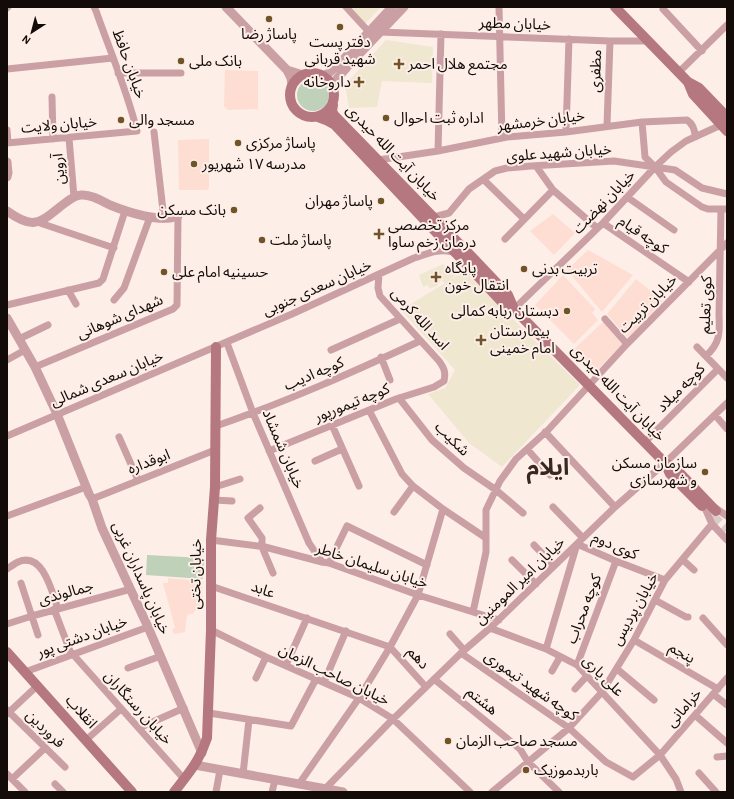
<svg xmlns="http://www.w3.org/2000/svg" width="734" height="799" viewBox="0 0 734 799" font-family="'Alegreya Sans','Noto Sans Arabic',sans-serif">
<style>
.built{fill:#feddd2}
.medical{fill:#f0e7d1}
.grass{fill:#c0d1ba}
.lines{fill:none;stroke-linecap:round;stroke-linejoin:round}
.secondary-tunnel{stroke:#daccc6;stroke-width:10;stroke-dasharray:10 5;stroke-linecap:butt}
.minor{stroke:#cba0a5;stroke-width:7}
.tertiary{stroke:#cba0a5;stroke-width:9}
.secondary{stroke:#b57880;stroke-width:10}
.poi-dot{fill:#705327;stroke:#fdeee8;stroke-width:1.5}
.labels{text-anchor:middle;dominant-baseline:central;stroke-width:4;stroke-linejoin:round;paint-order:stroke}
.street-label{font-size:15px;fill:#130b08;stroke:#fdeee8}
.poi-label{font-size:15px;fill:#130b08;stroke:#fdeee8;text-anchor:start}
.town-label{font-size:23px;font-weight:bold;fill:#392721;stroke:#fdeee8}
</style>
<rect width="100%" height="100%" fill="#fdeee8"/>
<path class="built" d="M225,70l33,1v38l-30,1 -4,-4z
M209,139v49l-2,2h-28l-1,-50z
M553,214l22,19 -21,22 -24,-24z
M588,250l45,25 -31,37 -35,-42z
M563,275l32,34 -3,4 6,7 -24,24 -39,-39z
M636,279l27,22 -35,37 -21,-24z
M606,319l18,24 -28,28 -23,-21z
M168,578l34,3 1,28 -9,2v2l-7,2 -2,17 -11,2 -2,-5 3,-1 -12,-45h5z"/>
<path class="medical" d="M351,7h30l-16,17z
M386,40l47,7 -1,36 -50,-2 -5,26 -28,1 -4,-23z
M443,264l4,4 5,-3 9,7 -12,8 16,-8 115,113 -78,82 -33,-24 -41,-49 17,-6 10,-18 -54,-60 44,-27 -4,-3 -4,6 -6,2 -1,1 -2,-4 -5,2 -4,-12z"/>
<path class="grass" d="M297 95a16 16 0 1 1 32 0a16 16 0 1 1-32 0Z
M147,555l57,3 -1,21 -57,-4z"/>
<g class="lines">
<path class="secondary-tunnel" d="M712,516l15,14"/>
<path class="minor" d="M346,7l23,25
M499,7l3,131
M7,8l1,-1
M663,9l39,42
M380,32l230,9h38
M7,69l106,-11
M679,72l48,-47
M118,73h63
M52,97l1,42
M642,122l3,35 10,10 11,15 36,25 6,2h19
M607,125l3,-84
M7,130l1,13
M154,132l10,87
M566,132l3,-93
M69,138l5,59
M7,143l130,-12c-10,-41 -27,-80 -41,-120l-2,-4
M438,151l3,-117
M378,160l60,-9 69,-14 59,-5 76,-10 45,-2c6,4 8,9 8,17
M536,166l17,24 44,38
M484,180l40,39
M627,197l47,33
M434,217l15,-4 20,-24 26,-18 12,-3 24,-2 83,-5 41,6 20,3 27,18 25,6
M37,222l77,26
M603,223l86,59
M505,239l48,-49
M68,290l8,14
M114,300l10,-12 26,-71
M7,305l92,-22 4,-4 22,-68
M514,309l89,-86 52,-56 16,-15 15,-11 35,-16
M605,319l22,25
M19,339l29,-14
M227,343l26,70 56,130 13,19
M697,347l30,31
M331,350l69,-31
M706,356c14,-13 14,-23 13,-41l2,-106
M381,357l9,23
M7,360l18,-10
M35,367l138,-58 4,-4 1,-89
M399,398l33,42 32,28 32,22 27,23
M369,410l33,64 11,12 30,23 43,29
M715,415l12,14
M332,425l27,61
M216,426c70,-24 137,-54 204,-85
M545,432l70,75
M7,436l285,-122 122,-56c13,-4 25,-10 38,-6
M119,437l19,43
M645,442l73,-73
M527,449l23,26
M269,451l127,-52 38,-12 10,-6c2,-9 0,-13 -5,-20l-59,-65 -2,-8 1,-14
M315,461l27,-12
M215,487l25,-8
M92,499l123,-49
M214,500l18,1
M553,507l30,31
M714,507l13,9
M260,508l-12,10 14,20v9l11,26
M705,508l7,16 15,16
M394,512l19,-26
M7,516l79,-29
M211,540l54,7 57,15 7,1 89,32 81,25
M534,545l20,21
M512,560l24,24
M683,560l11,10
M329,563l18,-37 80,39
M7,569c3,-2 7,-5 11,-7 25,-11 34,30 40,47
M21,583l17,52
M211,586l179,61 36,40
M655,600l31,17h2
M54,609l16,42 114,128
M473,612l13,-60v-42l14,-29 16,-22 32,-29 79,-86 100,-101
M703,618l24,27
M7,624l25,-8 99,-27
M490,628l56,21 31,16 83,90 16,24 5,13
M211,630l55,27 93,41 34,21 77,73
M450,634l14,16
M634,640l84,49
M546,649l31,-105 39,17 49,19
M461,653l108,75 37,34 27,15 27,-22 67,-77
M286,665l21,-47
M577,665l39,-104
M128,668l33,-12
M617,669l37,31
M552,671l8,-14
M25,672l123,-45
M256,678l10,-21
M434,679l86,70 8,13 31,30
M324,682l22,-51
M575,689l12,-13
M713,694l14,11
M7,710l58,57
M209,713l82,13 25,-47
M7,714l30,-28
M695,715l32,28
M139,728l45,-20
M86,740l35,-31
M717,757l10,-1
M699,773l17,19
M7,774l18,18
M243,774l6,-54
M12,779l33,-31
M55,784l8,8
M299,784l60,-86 31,-51 28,-52 25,-86
M325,789l63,-65 73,-71 29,-25 125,-121 50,-44 62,-60
M216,792l4,-22
M272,792l3,-12
M492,792l77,-64 33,-36 32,-52 31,-60 47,-56"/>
<path class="tertiary" d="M226,7l61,63 4,8 1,7
M287,70l16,5
M323,76l6,-3 11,-10 52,-56
M334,88l2,-8 11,-13 57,-60
M7,162l1,11 -1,4
M7,211c29,21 34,10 58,-8 4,-3 11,-8 16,-8 10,-1 21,6 29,10 17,7 50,18 68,11
M7,318l28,49 22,47 32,80 3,5 10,29 46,99 54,126
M195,765l148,27"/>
<path class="secondary" d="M615,7l73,75 11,6 28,29
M290 95a22 22 0 1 1 44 0a22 22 0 1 1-44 0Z
M688,82l5,12 34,37
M333,105l-1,6 2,4 140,144 34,36 6,14
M318,117l8,3 9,5 166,176 13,8 151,154 10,5 41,43
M665,463l5,11 32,32
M7,652l125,140
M174,792c15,-19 25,-30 33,-54l4,-108v-90l4,-53 1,-140"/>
</g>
<g class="poi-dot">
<circle cx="269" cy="19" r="4"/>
<circle cx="340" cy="27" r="4"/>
<circle cx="181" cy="61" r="4"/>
<path d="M397 58h4v4h4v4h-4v4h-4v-4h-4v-4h4z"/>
<path d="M357 76h4v4h4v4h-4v4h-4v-4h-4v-4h4z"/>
<circle cx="386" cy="118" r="4"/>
<circle cx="121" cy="120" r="4"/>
<circle cx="238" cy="143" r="4"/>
<circle cx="194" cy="164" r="4"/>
<circle cx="381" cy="201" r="4"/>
<circle cx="234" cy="210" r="4"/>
<path d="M377 228h4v4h4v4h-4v4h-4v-4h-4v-4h4z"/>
<circle cx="262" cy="240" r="4"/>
<circle cx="524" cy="269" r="4"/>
<circle cx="164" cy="272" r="4"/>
<path d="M434 271h4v4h4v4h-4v4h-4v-4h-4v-4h4z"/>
<circle cx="567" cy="311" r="4"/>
<path d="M479 334h4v4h4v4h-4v4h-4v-4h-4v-4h4z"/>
<circle cx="705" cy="472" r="4"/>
<circle cx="448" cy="741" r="4"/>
<circle cx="526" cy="770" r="4"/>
</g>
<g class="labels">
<g class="street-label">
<text transform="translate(515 24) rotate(2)">خیابان مطهر</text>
<text transform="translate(129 64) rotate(70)">خیابان حافظ</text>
<text transform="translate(596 71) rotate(-88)">مظفری</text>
<text transform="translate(541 121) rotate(-7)">خیابان خرمشهر</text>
<text transform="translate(59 125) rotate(-5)">خیابان ولایت</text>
<text transform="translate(393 153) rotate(46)">خیابان آیت الله حیدری</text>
<text transform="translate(559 153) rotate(-4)">خیابان شهید علوی</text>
<text transform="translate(59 169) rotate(-95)">آروین</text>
<text transform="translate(604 202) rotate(-46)">خیابان نهضت</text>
<text transform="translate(643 235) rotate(34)">کوچه قیام</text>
<text transform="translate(317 288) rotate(-24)">خیابان سعدی جنوبی</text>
<text transform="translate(648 304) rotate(-45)">خیابان تربیت</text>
<text transform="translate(706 305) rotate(-88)">کوی تعلیم</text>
<text transform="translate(120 317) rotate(-23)">شهدای شوهانی</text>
<text transform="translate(420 319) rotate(48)">اسد الله کرمی</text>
<text transform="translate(314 374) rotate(-23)">کوچه ادیب</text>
<text transform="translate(107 379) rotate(-23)">خیابان سعدی شمالی</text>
<text transform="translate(681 388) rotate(-45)">کوچه میلاد</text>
<text transform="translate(618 393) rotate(46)">خیابان آیت الله حیدری</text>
<text transform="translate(352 403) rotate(-22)">کوچه تیمورپور</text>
<text transform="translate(452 439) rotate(44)">شکیب</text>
<text transform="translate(283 449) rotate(67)">خیابان شمشاد</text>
<text transform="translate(149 462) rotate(-21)">ابوقداره</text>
<text transform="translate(615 546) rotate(23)">کوی دوم</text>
<text transform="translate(372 566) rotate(18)">خیابان سلیمان خاطر</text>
<text transform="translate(196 574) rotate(-89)">خیابان تختی</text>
<text transform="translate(141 578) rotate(66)">خیابان پاسداران غربی</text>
<text transform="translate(520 581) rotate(-44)">خیابان امیر المومنین</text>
<text transform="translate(263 590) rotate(19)">عابد</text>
<text transform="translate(66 593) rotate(-15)">جمالوندی</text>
<text transform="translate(584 609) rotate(-69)">کوچه محراب</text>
<text transform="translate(635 609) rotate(-61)">خیابان پردیس</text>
<text transform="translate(82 637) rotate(-20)">خیابان دشتی پور</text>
<text transform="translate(682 653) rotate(30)">پنجم</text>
<text transform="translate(418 658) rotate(48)">دهم</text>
<text transform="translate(334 675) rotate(26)">خیابان صاحب الزمان</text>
<text transform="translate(603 676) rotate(45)">علی یاری</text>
<text transform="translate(531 686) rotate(35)">کوچه شهید تیموری</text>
<text transform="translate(482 701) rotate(39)">هشتم</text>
<text transform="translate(138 708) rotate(48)">خیابان رستگاران</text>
<text transform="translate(684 708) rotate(-49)">خرامانی</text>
<text transform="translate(81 712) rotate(48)">انقلاب</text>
<text transform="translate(45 729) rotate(44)">فروردین</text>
</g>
<g class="poi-label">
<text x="269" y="34" text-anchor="middle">پاساژ رضا</text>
<text x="340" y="42" text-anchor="middle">دفتر پست<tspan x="340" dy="17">شهید قربانی</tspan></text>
<text x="189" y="61">بانک ملی</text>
<text x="408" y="64">مجتمع هلال احمر</text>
<text x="351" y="82" text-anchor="end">داروخانه</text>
<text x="394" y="118">اداره ثبت احوال</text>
<text x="129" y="120">مسجد والی</text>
<text x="246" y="143">پاساژ مرکزی</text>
<text x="202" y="164">مدرسه ۱۷ شهریور</text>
<text x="373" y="201" text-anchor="end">پاساژ مهران</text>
<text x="226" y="210" text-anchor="end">بانک مسکن</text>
<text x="388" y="225">مرکز تخصصی<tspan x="388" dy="17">درمان زخم ساوا</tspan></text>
<text x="270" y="240">پاساژ ملت</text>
<text x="445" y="268">پایگاه<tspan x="445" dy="17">انتقال خون</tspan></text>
<text x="532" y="269">تربیت بدنی</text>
<text x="172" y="272">حسینیه امام علی</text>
<text x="559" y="311" text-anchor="end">دبستان ربابه کمالی</text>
<text x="490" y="331">بیمارستان<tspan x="490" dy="17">امام خمینی</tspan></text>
<text x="697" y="463" text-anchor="end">سازمان مسکن<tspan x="697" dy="17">و شهرسازی</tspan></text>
<text x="456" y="741">مسجد صاحب الزمان</text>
<text x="534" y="770">باربدموزیک</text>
</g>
<g class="town-label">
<text x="548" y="468">ایلام</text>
</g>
</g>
<rect width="734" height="799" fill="none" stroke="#130b08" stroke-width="16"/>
<g transform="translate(32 32) rotate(216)" stroke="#fdeee8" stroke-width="3" paint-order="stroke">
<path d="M0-3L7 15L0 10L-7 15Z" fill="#130b08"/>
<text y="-6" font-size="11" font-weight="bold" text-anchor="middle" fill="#130b08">N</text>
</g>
</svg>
